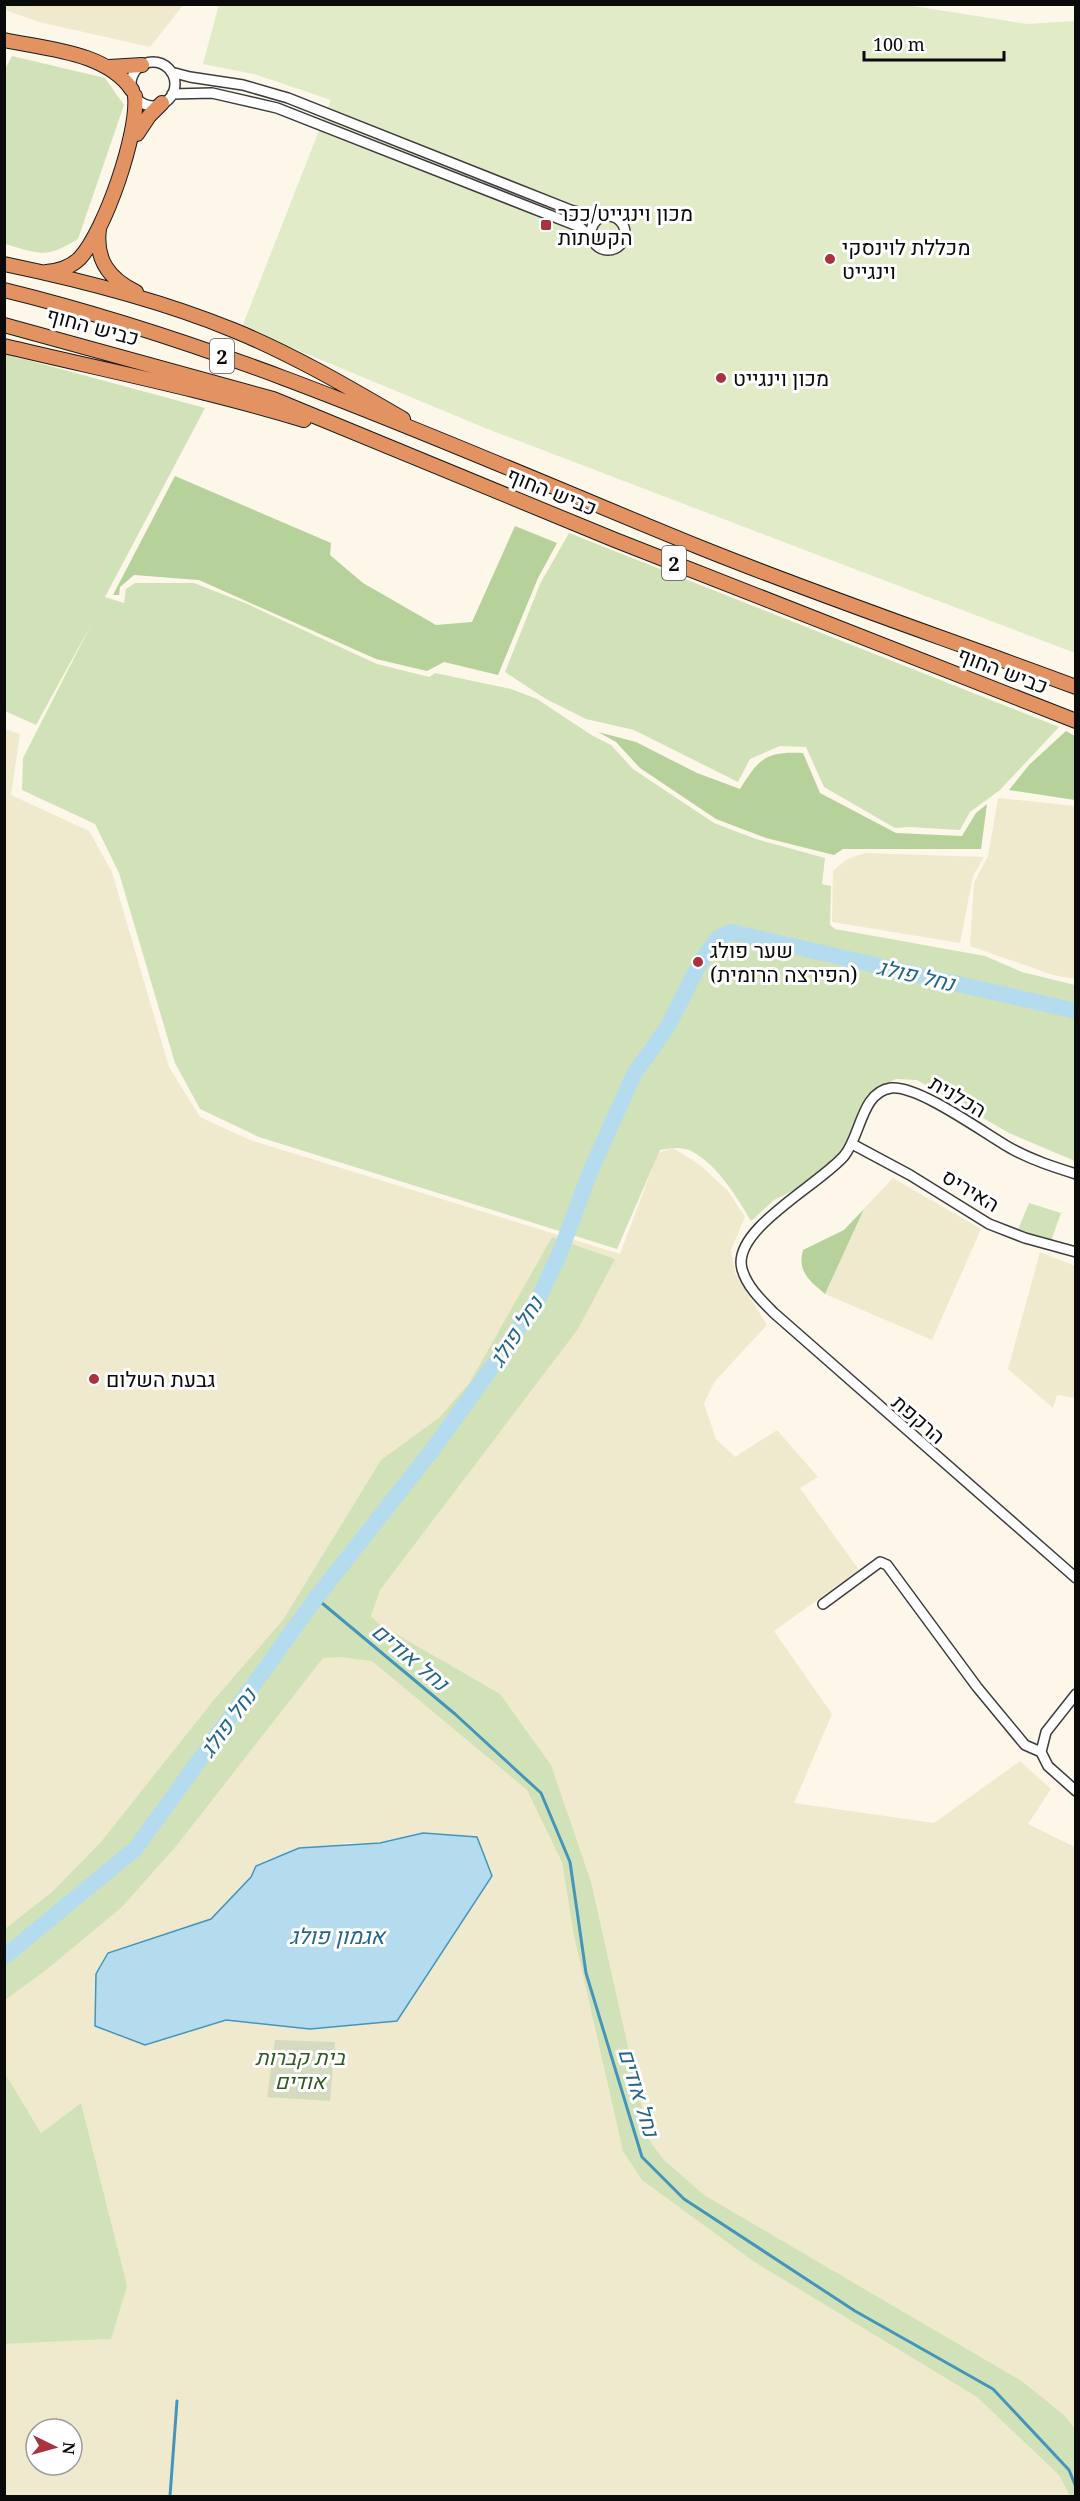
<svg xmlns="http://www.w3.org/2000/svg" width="1080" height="2501" viewBox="0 0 1080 2501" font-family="'Noto Serif',Heebo,serif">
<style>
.farmland{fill:#efeacd;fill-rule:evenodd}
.green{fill:#d1e2b8}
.forest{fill:#b6d199}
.cemetery{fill:#d4dbbe}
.pitch{fill:#e1ebc8}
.water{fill:#b4dcee;stroke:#4495bc;stroke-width:1.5}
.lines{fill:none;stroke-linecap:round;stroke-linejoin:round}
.stream{stroke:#4495bc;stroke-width:3}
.river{stroke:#b4dcee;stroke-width:16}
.minor-casing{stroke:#3d3d3d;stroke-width:12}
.highway-casing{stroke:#1b1b1b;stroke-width:16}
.minor{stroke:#fff;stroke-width:9}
.highway{stroke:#e39361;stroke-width:14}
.poi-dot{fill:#a93341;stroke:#fff;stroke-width:2}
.labels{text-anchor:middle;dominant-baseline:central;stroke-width:6;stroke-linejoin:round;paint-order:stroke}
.shield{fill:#fff;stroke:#545454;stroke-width:1.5}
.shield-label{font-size:20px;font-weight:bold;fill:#0a0a0a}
.poi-label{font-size:21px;fill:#0a0a0a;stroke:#fff;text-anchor:start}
.street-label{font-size:21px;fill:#0a0a0a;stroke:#fff}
.park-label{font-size:21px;font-style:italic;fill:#325923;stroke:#fff}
.water-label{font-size:22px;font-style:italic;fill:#23668c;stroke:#fff}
</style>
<rect width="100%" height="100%" fill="#fcf7e9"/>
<path class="farmland" d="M5,4h178v1l-33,42 -111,-25 -34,-12z
M5,729l15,5 -9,61 78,36 23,41 57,195 31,50 50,23 370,114 38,-101 15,-5 27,17 28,26 17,26 -14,33 4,23 32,52 -52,56 -11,22 12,36 19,18 42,-27 41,47 -18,11 59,82 -85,61 58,83 -38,89 140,20 86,-62 31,28 -23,35 47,23v649h-1070v-152l106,-5 -30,-236 -40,30 -36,-60zM423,1833l69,43 -95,145 -87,8 -84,-9 -81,25 -37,-92 104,-34 40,-42 5,-11 89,-23h34zM36,2429h36v36h-36z
M998,798l77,8v173l-22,-4 -83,-29 4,-63 14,-27z
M865,853l119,4 -11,19 -13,67 -128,-21 1,-51 14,-12z
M893,1178l88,51 -49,111 -107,-46 39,-85z
M1040,1252l35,14v132l-18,-3 -4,13 -45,-39z"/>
<path class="green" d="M12,56l93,22 19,27 -46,134c-33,20 -38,15 -73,5l-1,-173z
M5,354l200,54 -100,189 19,6 2,-14 9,-6h59l51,20 132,61 52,13 6,-4 76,16 26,10 56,37 18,9 22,24 81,54 42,16 69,19 -3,26 9,2 -1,39 5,4 150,27 37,16 53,13v176l-66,-28 -92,-53 -21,-1 -17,8 -27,53 -19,25 -29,20 -30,15 -23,21c-14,-24 -33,-55 -58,-69 -9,-6 -23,-4 -33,-2l-43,99 -358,-112 -59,-28 -25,-46 -56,-190 -24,-49 -73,-34 1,-32 69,-135 -56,102 -31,-14z
M569,533l490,194 -59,63 -30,22 -10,18 -51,-3 -14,1 -71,-41 -18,-40 -26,-1 -30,13 -12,23 -104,-52 -48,-11 -40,-20 -41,-27 35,-88z
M1029,1203l32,10 -10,28 -34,-9z
M552,1237l63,22 -37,70 -198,261 -9,26 8,8 121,70 51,71 40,117 58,258 14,19 41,36 319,187 42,34 10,13v67h-5l-11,-21 -82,-78 -224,-136 -111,-81 -19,-29 -49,-216 -12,-73 -35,-72 -155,-129 -32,-4 -17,1 -146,187 -55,62 -76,63 -41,30v-71l47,-37 49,-50 112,-141 70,-81 98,-160 59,-43 30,-35z
M5,2073l36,60 40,-30 46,183 -16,53 -106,5z"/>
<path class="forest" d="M175,476l156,67 -1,12 33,28 73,42 36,-3 43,-96 42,17 -19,35 -40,97 -54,-13 -17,9 -51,-12 -177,-79 -65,-5 -14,12 -1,8h-6z
M1066,731l9,5v64l-66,-10 20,-25z
M598,732l38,10 61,31 43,16c19,-30 25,-38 63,-36l17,40 76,40 66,3 14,-23 11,-9 -6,45h-138l-9,6 -68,-17 -50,-19 -76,-51 -24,-26z
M864,1209l-39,85c-15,-13 -28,-22 -22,-44l41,-20z"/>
<path class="cemetery" d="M275,2040l60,2 -5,59 -63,-4z"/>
<path class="pitch" d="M219,4h681l127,20 48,-3v632l-585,-223 -248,-103 89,-227 -77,-26 -51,-10z"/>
<path class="water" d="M423,1833l54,4 15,39 -95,145 -87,8 -84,-9 -81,25 -50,-19 1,-52 12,-21 103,-34 40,-42 5,-11 43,-18 81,-5z"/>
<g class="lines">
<path class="stream" d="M316,1598l139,116 86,79 29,69 16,111 56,184 42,42 171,112 138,78 76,81 7,17
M170,2496l7,-95"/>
<path class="river" d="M4,1957l132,-109 180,-250 117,-149 64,-89 41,-60 23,-50 29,-78 44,-98 34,-48 33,-65 17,-23 13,-6 345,79"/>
<defs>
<path id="minor" d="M131 84a22 22 0 1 1 44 0a22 22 0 1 1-44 0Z
M171,72l19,5 53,8 45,13 285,113 29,6
M172,94l40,-1 65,15 303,119 12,11
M591 233a17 17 0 1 1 34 0a17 17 0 1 1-34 0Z
M854,1145l56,30 79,49 36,14 51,14
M1076,1174c-22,-7 -44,-14 -64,-25 -27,-15 -93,-64 -121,-61 -30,4 -30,48 -47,68 -25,29 -113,74 -102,113 5,18 20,32 32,44l302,265
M823,1604l57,-42 7,3 90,122 48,58 16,7
M1041,1752l5,-20 30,-38
M1041,1752l7,14 28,25"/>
<path id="highway" d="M4,40c42,9 103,12 128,50
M109,67l33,-2
M137,134l12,-18 13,-13
M99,229c-4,31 10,50 37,63
M4,264c77,16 156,36 229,66 59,24 115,57 170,89
M46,272c13,-1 25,-5 34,-14 25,-27 59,-126 55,-162
M4,290c241,59 466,164 695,257 124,50 251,93 377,140
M4,325l269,74 342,141 461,181
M4,346c101,24 201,44 300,74"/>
</defs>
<use href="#minor" class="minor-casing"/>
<use href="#highway" class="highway-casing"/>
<use href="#minor" class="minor"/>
<use href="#highway" class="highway"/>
</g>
<g class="poi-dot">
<rect x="540" y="219" width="12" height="12" rx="3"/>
<circle cx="830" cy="259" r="6"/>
<circle cx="721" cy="378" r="6"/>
<circle cx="698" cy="962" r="6"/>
<circle cx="94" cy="1379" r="6"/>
</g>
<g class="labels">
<g class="shield">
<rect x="210" y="339" width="24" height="34" rx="4.5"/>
<rect x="662" y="546" width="24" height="34" rx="4.5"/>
</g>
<g class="shield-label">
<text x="222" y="356">2</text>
<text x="674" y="563">2</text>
</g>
<g class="poi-label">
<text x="558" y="213">מכון וינגייט/ככר<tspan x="558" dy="24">הקשתות</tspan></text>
<text x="842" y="247">מכללת לוינסקי<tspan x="842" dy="24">וינגייט</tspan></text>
<text x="733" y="378">מכון וינגייט</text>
<text x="710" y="950">שער פולג<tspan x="710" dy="24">(הפירצה הרומית)</tspan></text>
<text x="106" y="1379">גבעת השלום</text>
</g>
<g class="street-label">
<text transform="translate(93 326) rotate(15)">כביש החוף</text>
<text transform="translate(552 491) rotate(22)">כביש החוף</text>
<text transform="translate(1003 670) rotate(21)">כביש החוף</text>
<text transform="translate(958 1096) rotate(30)">הכלנית</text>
<text transform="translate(971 1190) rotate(31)">האיריס</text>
<text transform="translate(919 1419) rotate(41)">הרקפת</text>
</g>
<g class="park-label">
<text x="300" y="2057">בית קברות<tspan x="300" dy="24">אודים</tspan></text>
</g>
<g class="water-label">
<text transform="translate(916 974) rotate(13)">נחל פולג</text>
<text transform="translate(515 1331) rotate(-57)">נחל פולג</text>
<text transform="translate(411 1656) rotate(40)">נחל אודים</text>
<text transform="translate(227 1722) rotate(-54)">נחל פולג</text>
<text x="337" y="1935">אגמון פולג</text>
<text transform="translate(640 2092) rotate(73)">נחל אודים</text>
</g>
</g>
<rect width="1080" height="2501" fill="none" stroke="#0a0a0a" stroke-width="12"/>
<g transform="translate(54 2447) rotate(95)"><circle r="28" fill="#ffffff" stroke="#9d9d9d" stroke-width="1.5"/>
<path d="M0-4.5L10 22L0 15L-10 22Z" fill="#a93341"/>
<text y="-9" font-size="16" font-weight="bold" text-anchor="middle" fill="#0a0a0a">N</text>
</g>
<path d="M864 51v9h140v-9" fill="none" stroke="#0a0a0a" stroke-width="3"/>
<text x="873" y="51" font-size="18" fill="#0a0a0a" stroke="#ffffff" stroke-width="4.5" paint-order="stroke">100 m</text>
</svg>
